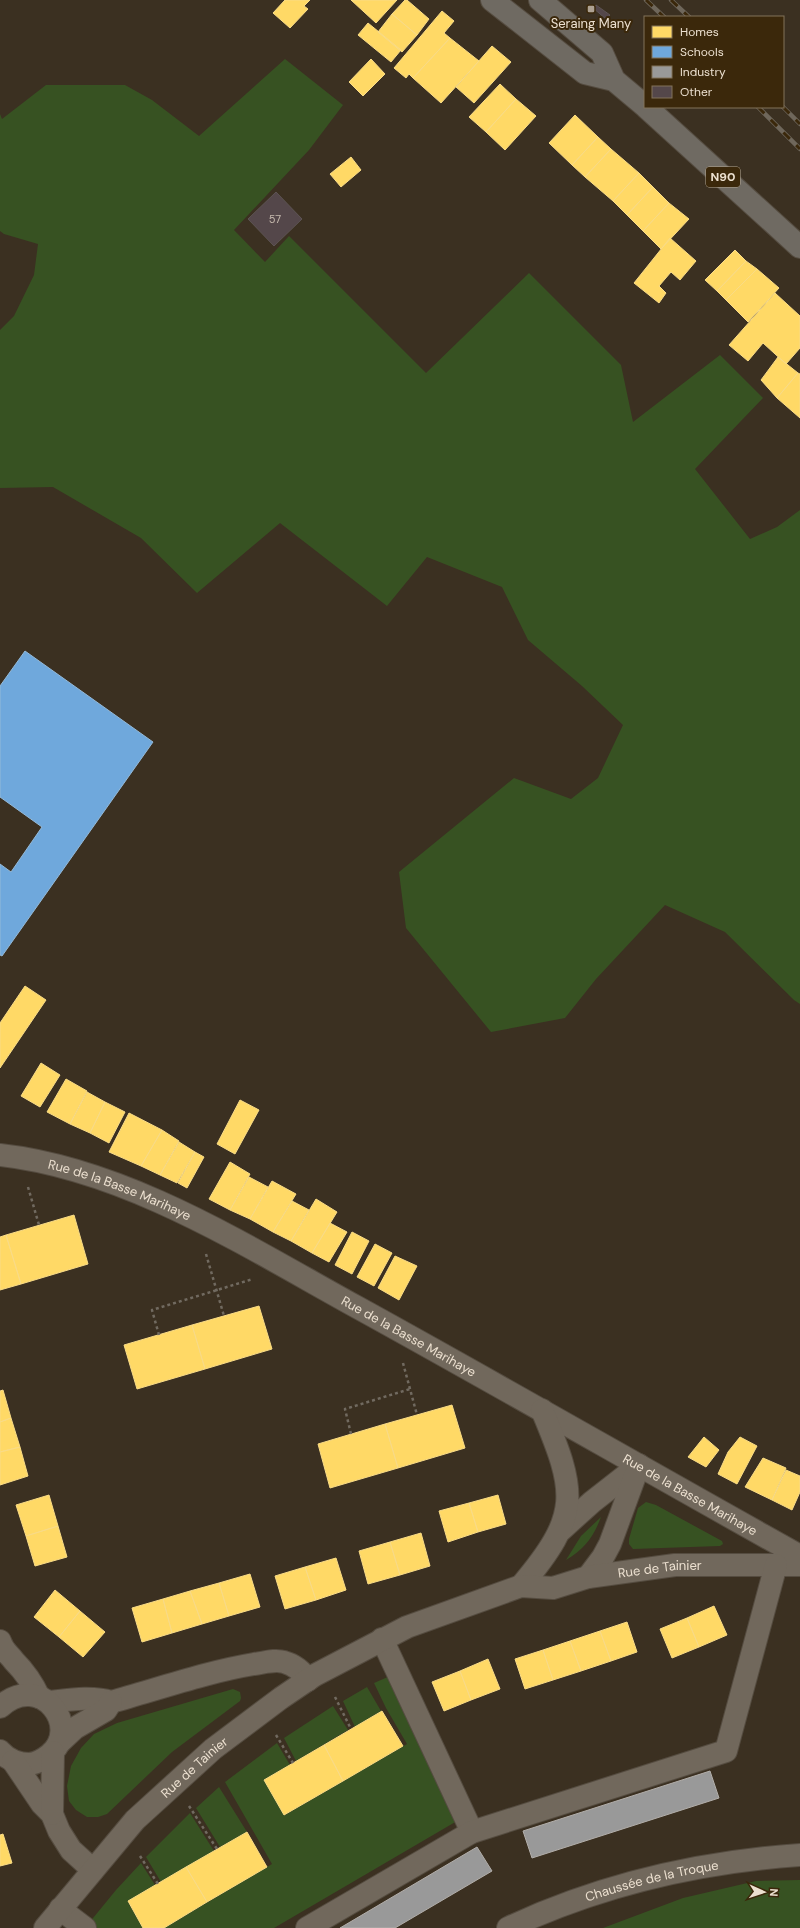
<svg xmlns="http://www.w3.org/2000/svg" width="800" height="1928" viewBox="0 0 800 1928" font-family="'DM Sans',sans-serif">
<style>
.green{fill:#375222}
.homes{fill:#ffd966;stroke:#f9db86}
.schools{fill:#6fa8dc;stroke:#94b9d8}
.industry{fill:#999;stroke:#b2aeaa}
.building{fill:#54474a;stroke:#5d5453}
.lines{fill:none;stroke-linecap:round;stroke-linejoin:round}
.minor-casing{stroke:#554c40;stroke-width:24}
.major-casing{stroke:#554c40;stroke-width:24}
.path{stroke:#716a60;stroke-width:2.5;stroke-dasharray:3 3;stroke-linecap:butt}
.minor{stroke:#71685c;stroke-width:22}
.major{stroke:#6f6a62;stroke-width:22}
.rail-casing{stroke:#6f675b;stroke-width:4.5}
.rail{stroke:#3b280b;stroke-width:3;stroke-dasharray:9;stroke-linecap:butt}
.poi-dot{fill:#aea293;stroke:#3b280b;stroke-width:1.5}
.labels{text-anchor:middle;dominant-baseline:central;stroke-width:4;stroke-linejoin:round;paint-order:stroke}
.number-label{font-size:11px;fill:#c6baae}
.shield{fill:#3b280b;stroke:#b7a995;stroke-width:1}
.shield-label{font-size:12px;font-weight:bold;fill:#ece0d0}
.poi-label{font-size:13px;fill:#ece0d0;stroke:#3b280b}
.street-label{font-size:13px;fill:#ece0d0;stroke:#3b280b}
</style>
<rect width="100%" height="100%" fill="#3b3021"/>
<path class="green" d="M285,59l58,46 -34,45 -75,80 31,32 24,-26 137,137 103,-100 92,92 12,57 87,-67 43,43 -68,71 55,70 27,-12 23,-17v494l-6,-4 -69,-68 -60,-27 -69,74 -31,39 -74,14 -85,-104 -7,-56 115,-94 57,21 27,-21 25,-53 -41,-39 -54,-46 -26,-53 -75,-30 -40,49 -107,-83 -83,70 -56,-55 -88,-51 -53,1v-158l14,-14 20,-41 4,-31 -34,-10 -4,-3v-117l2,5 44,-34h79l27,15 47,36z
M646,1502l10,3 66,36 1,3 -3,2 -87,3 -4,-5v-5l9,-31z
M601,1517c-7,19 -17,33 -35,43l15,-24z
M390,1676l67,145 -183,107h-110l108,-64 -47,-82 52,-39 13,22 -26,15 21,35 122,-71 -21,-36 -12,-25z
M367,1687l14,24 -26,16 -12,-26z
M233,1689l7,3 1,6 -1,3 -68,51 -65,62 -9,3h-11l-11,-7 -7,-9 -2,-15 4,-20 10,-18 13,-14 23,-11z
M333,1706l15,24 -52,31 -12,-23z
M219,1787l28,45 -27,15 -24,-39z
M190,1813l24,38 -53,31 -15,-25z
M141,1863l14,22 -27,17 15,26h-48l-6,-5 27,-33z
M800,1880v48h-197l80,-30 73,-17z"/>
<path class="homes" d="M285,0h25l-6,6 4,3 -18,19 -17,-15z
M351,0h46l-21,23z
M405,0h2l22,19 -12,16 -25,-21z
M442,11l12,10 -10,12 6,5 -37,40 -4,-4 -3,4 -12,-10z
M392,14l25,21 -15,17 -24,-20z
M368,23l33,27 -10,12 -33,-27z
M450,38l29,23 -38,42 -28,-25z
M492,46l19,16 -37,41 -18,-16z
M371,59l14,15 -22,22 -14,-14z
M500,84l16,15 -30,33 -17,-15z
M516,99l20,17 -31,34 -19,-18z
M575,115l23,22 -26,28 -23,-22z
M598,137l13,12 -26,28 -13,-12z
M611,149l28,24 -26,28 -28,-24z
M351,157l10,13 -20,17 -11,-13z
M639,173l14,14 -26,28 -14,-14z
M653,187l16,16 -26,28 -16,-16z
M669,203l20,16 -28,30 -18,-18z
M670,238l26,23 -16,19 -9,-8 -12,14 7,7 -7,10 -25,-20z
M735,250l11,11 -29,30 -12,-11z
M746,261l11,8 -31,31 -9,-9z
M757,269l22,19 -31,34 -22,-22z
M775,293l25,23v32l-14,16 -23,-21 -15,18 -19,-16z
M778,357l20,16 -21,25 -16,-18z
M798,373l2,1v44l-23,-20z
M25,986l21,14 -46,68v-45z
M41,1063l19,12 -20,32 -19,-11z
M66,1079l21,12 -17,33 -23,-12z
M87,1092l18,10 -15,31 -20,-9z
M240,1100l19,10 -24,44 -18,-10z
M105,1102l20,10 -16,31 -19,-10z
M129,1113l33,17 -21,36 -32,-14z
M162,1130l17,11 -19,34 -19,-9z
M179,1142l16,10 -18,31 -17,-8z
M195,1152l9,5 -17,31 -9,-5z
M230,1162l20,12 -20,36 -21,-11z
M249,1177l19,10 -18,32 -20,-9z
M272,1181l24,13 -23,38 -23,-13z
M316,1199l21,13 -25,41 -21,-12z
M292,1201l17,9 -18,31 -18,-9z
M74,1215l14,49 -67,20 -15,-49z
M330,1223l17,9 -18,30 -17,-9z
M352,1232l17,9 -17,33 -17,-9z
M6,1235l15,49 -21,6v-53z
M375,1244l17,9 -18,33 -17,-9z
M395,1256l22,10 -18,34 -21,-12z
M259,1306l13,43 -67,20 -13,-44z
M192,1325l13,44 -68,20 -13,-44z
M3,1390l8,28 -11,4v-31z
M452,1405l13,43 -67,20 -13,-44z
M11,1418l9,29 -20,5v-30z
M385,1424l13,44 -68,20 -12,-44z
M704,1437l15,13 -13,17 -18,-10z
M740,1437l17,9 -20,38 -19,-10 10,-22z
M20,1447l8,29 -28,9v-33z
M763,1458l23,10 -14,32 -27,-13z
M786,1470l14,6v16l-8,18 -20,-10z
M49,1495l9,31 -32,10 -10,-31z
M498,1495l8,29 -28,8 -9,-29z
M469,1503l9,29 -30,10 -9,-31z
M58,1526l9,31 -32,9 -9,-30z
M421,1533l9,33 -30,9 -10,-33z
M390,1542l10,33 -32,9 -9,-33z
M336,1558l10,32 -30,10 -11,-33z
M305,1567l11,33 -31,9 -10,-33z
M250,1574l10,33 -31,9 -10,-33z
M219,1583l10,33 -27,8 -12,-33z
M55,1590l25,21 -21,26 -25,-20z
M190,1591l12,33 -30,9 -9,-34z
M163,1599l9,34 -30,9 -10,-34z
M714,1606l13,29 -28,12 -12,-29z
M80,1611l25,21 -22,25 -24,-20z
M687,1618l12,29 -27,11 -12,-29z
M627,1622l10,30 -26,9 -11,-30z
M600,1631l11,30 -30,10 -11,-30z
M570,1641l11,30 -28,9 -10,-30z
M543,1650l10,30 -28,9 -10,-30z
M488,1659l12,30 -29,11 -11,-29z
M460,1671l11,29 -27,11 -12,-29z
M382,1711l21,35 -60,35 -19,-36z
M324,1745l19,36 -59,34 -20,-35z
M247,1832l20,35 -60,35 -21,-35z
M3,1834l9,29 -12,3v-31z
M186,1867l21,35 -43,26h-21l-15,-27z"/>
<path class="schools" d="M25,651l128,91 -151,214 -2,-1v-91l11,8 31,-45 -42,-30v-111z"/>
<path class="industry" d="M710,1771l9,27 -187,60 -9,-27z
M477,1847l15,24 -97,57h-55z"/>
<path class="building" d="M596,5l14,10 -4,4 -13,-11z
M276,192l26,27 -28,27 -26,-27z"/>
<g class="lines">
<defs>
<g id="minor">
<path id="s1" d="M0,1155c126,14 246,91 355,151 149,82 296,167 445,250"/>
<path d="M561,1530l31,-28 46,-36"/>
<path d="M588,1577l15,-20 7,-13 29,-79"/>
<path d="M521,1586c60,-71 56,-93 21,-176"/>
<path d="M382,1639l90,193"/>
<path d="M0,1641c3,10 8,12 14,20 10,10 19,23 25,36"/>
<path d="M49,1702c19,-2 43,-6 62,0 47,-13 95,-30 143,-38 9,-1 21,-5 30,-2 11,3 18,9 24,18"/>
<path d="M0,1707c41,-37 83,21 49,48 -5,4 -12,8 -19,9 -12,0 -22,-4 -30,-13"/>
<path d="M59,1743l16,-15 31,-18 5,-8"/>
<path d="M13,1761l29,43 10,10 7,17 12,19 22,20"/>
<path d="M52,1814l1,-62"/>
<path d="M60,1909l25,19"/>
<path id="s2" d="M45,1928l90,-108 78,-71 68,-51 34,-23 92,-48 114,-41 32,2 35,-11 87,-12h125"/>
<path d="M307,1928l165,-96 254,-81 50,-186"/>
<path id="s3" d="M508,1928c92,-43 191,-66 292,-73"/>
</g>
<path id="major" d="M492,0l93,73 29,7
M540,0l62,53 12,27 31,26
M646,107l154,140"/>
</defs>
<use href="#minor" class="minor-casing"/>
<use href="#major" class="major-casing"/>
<path class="path" d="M28,1187l11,38
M206,1254l18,62
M159,1335l-7,-25 101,-31
M403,1363l14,52
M351,1434l-6,-25 65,-20
M335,1697l16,32
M276,1735l17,28
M189,1806l28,43
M140,1856l18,28"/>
<use href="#minor" class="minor"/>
<use href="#major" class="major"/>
<defs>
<path id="rail" d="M646,0l18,17
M671,0l18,17
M758,107l42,42
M783,107l17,17"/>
</defs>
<use href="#rail" class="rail-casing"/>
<use href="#rail" class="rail"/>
</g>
<rect class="poi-dot" x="587" y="5" width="8" height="8" rx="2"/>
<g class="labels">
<g class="number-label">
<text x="275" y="219">57</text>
</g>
<rect class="shield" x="706" y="167" width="34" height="20" rx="3"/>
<g class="shield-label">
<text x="723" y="177">N90</text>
</g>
<g class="poi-label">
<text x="591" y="23">Seraing Many</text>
</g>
<g class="street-label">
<text stroke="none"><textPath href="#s1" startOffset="125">Rue de la Basse Marihaye</textPath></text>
<text stroke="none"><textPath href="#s1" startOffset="450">Rue de la Basse Marihaye</textPath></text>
<text stroke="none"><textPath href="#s1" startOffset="773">Rue de la Basse Marihaye</textPath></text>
<text stroke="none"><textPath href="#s2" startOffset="738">Rue de Tainier</textPath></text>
<text stroke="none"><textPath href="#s2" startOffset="220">Rue de Tainier</textPath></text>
<text stroke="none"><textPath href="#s3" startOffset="152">Chaussée de la Troque</textPath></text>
</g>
</g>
<rect x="644" y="16" width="140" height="92" fill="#3b280b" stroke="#82725a"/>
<rect x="652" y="26" width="20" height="12" fill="#ffd966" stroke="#82725a"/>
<text x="680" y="36" font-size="12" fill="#ece0d0">Homes</text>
<rect x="652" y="46" width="20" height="12" fill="#6fa8dc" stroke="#82725a"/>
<text x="680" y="56" font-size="12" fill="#ece0d0">Schools</text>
<rect x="652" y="66" width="20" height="12" fill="#999999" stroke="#82725a"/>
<text x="680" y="76" font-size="12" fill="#ece0d0">Industry</text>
<rect x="652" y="86" width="20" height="12" fill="#54474a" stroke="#82725a"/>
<text x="680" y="96" font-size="12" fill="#ece0d0">Other</text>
<g transform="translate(764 1892) rotate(93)" stroke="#3b280b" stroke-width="3" paint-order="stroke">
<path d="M0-3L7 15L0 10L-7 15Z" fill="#ece0d0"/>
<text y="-6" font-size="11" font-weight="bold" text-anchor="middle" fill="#ece0d0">N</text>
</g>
</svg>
